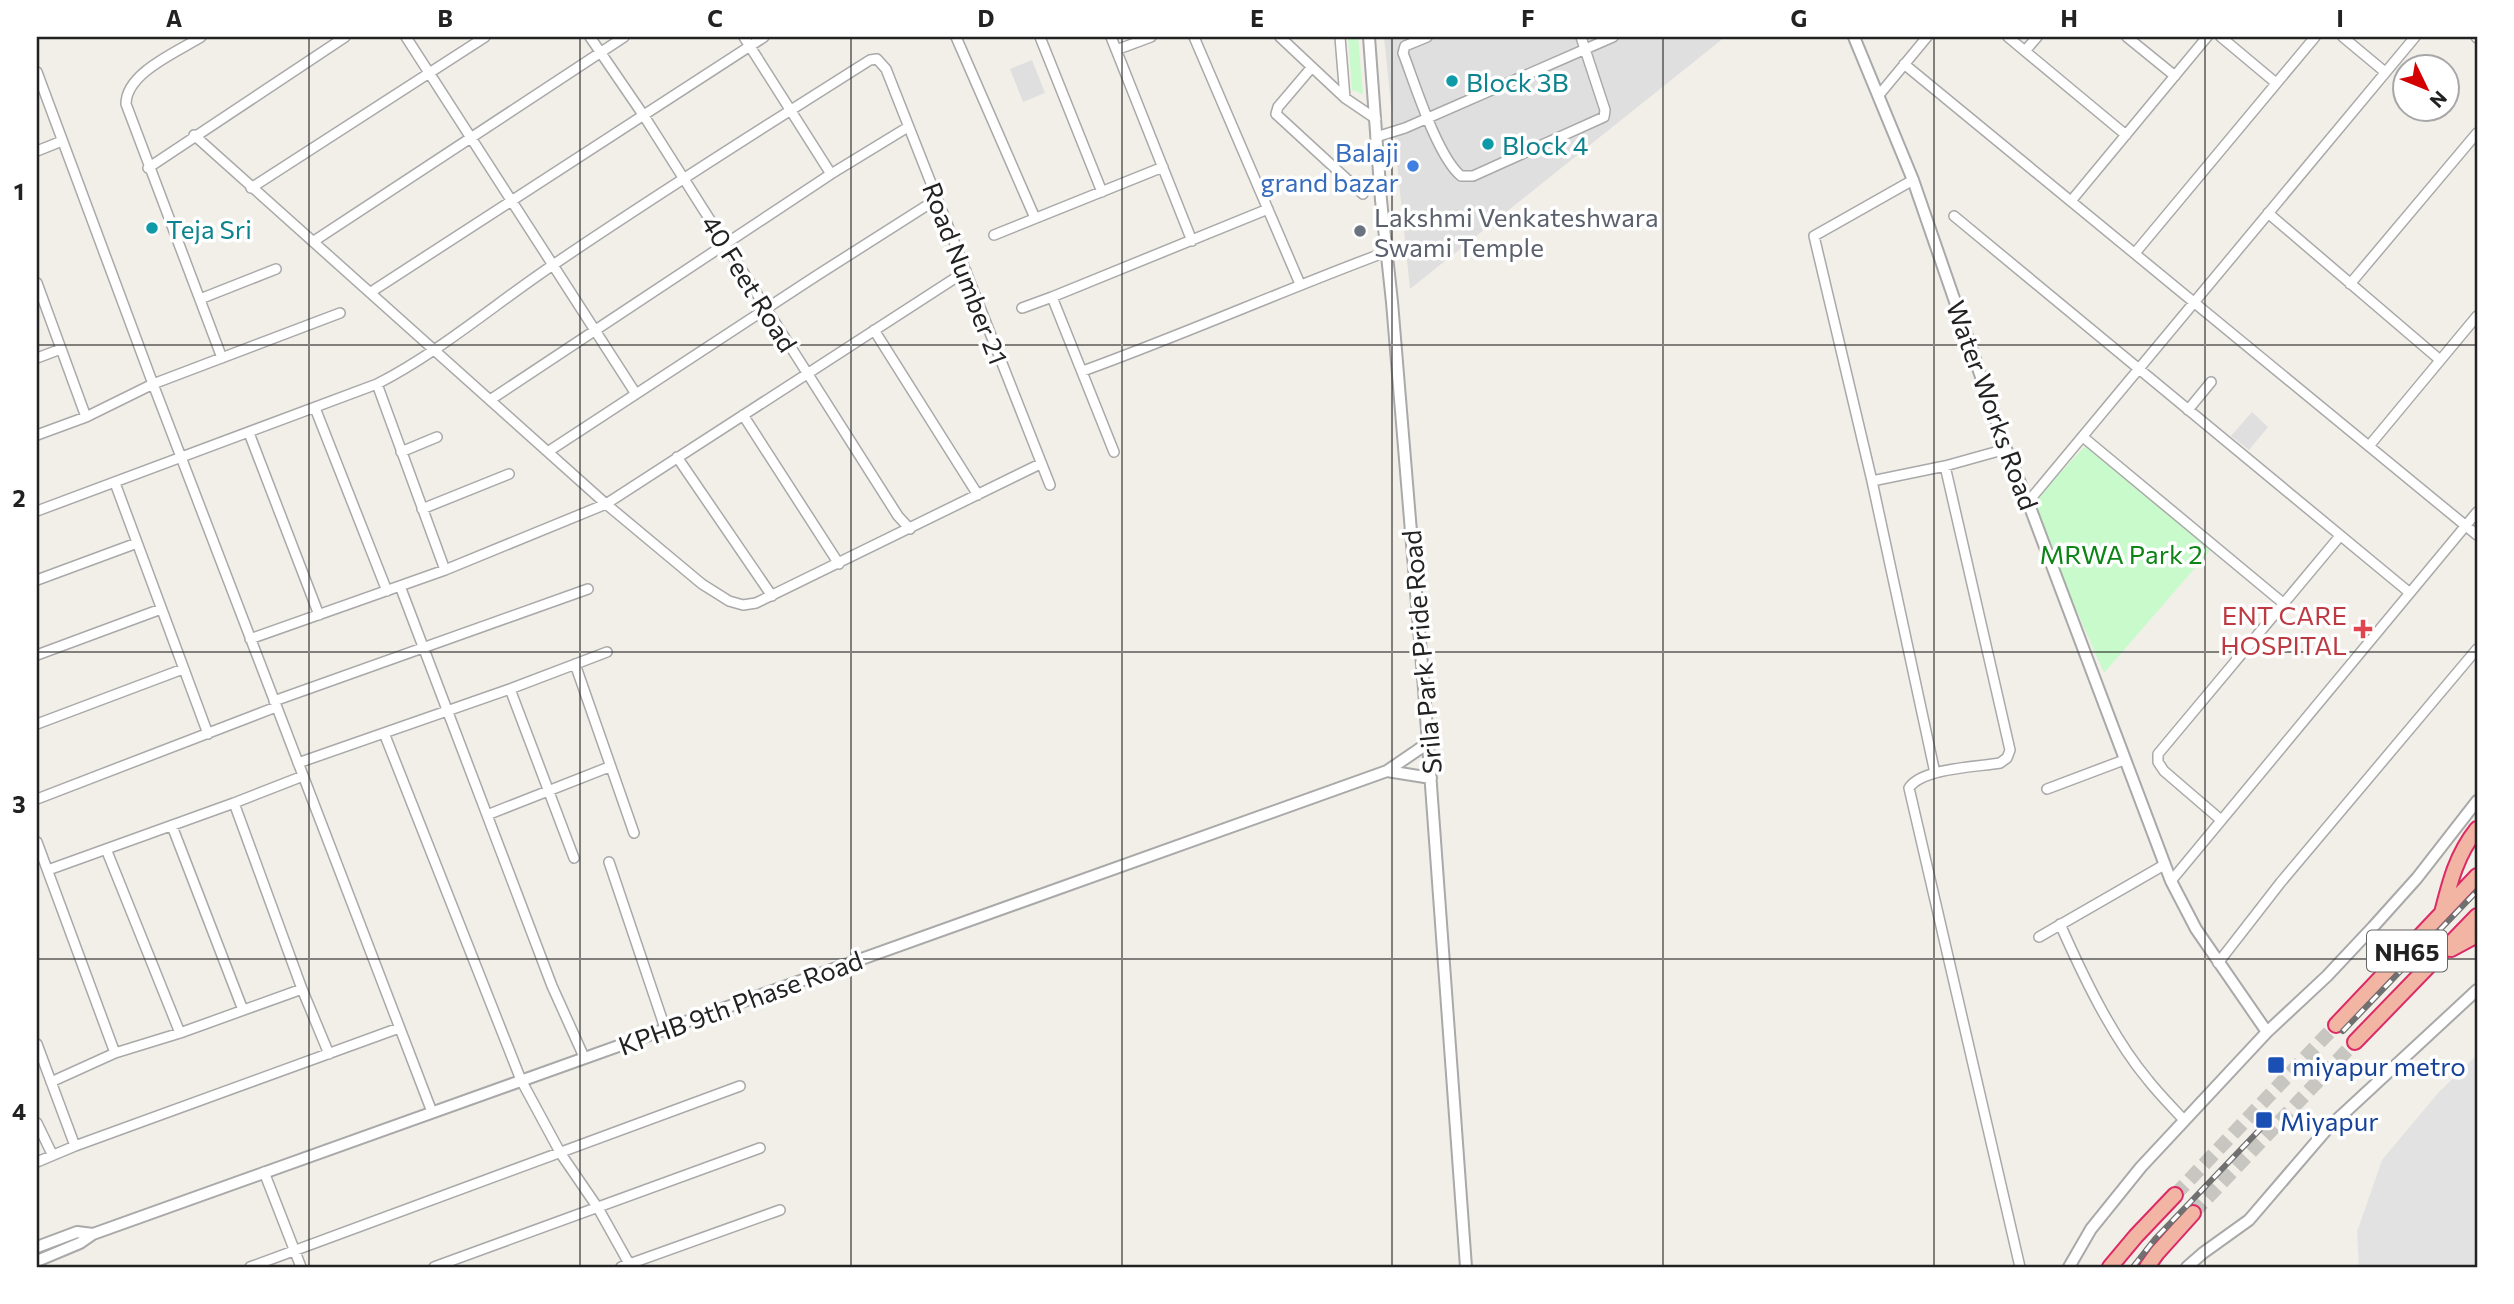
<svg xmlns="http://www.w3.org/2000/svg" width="2514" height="1304" viewBox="0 0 2514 1304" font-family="Commissioner,sans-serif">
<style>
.residential{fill:#e0dfdf}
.park{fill:#c8facc}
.parking{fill:#e2e2e2}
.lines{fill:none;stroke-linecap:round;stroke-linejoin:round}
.trunk-tunnel{stroke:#c8c6c1;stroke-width:14;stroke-dasharray:14 7;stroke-linecap:butt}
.minor-casing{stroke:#a9a9a9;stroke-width:12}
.tertiary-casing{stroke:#a9a9a9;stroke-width:14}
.trunk-casing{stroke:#dc2a67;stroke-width:18}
.minor{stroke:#fff;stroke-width:9}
.tertiary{stroke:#fff;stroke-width:10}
.trunk{stroke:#f2b4a3;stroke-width:14}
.rail-casing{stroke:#707070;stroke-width:6}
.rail{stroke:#fff;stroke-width:3.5;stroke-dasharray:10;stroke-linecap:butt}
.grid{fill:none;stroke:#222;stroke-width:2;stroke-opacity:0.55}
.culture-dot{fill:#0f9aa8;stroke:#fff;stroke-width:2.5}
.shop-dot{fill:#3f7fe0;stroke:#fff;stroke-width:2.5}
.worship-dot{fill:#6b7280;stroke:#fff;stroke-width:2.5}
.health-dot{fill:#e0444e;stroke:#fff;stroke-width:2.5}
.transit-dot{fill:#1a4fb4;stroke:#fff;stroke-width:2.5}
.labels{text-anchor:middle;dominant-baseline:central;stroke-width:7;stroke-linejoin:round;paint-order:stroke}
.shield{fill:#fff;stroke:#646464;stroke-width:2}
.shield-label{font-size:24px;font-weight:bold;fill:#222}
.culture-label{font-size:26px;fill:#0d838f;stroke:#fff;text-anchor:start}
.shop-label{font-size:26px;fill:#366cbe;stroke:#fff;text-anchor:end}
.worship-label{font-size:26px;fill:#5b616d;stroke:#fff;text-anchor:start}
.street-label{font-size:26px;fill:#222;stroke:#fff}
.park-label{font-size:26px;fill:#0c8416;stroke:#fff}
.health-label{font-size:26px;fill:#be3a42;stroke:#fff;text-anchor:end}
.transit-label{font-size:26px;fill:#164399;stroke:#fff;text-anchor:start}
.neatline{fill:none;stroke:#222;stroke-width:2.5}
.grid-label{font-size:23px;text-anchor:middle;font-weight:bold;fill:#222}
</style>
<rect width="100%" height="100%" fill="#f2efe9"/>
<path class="residential" d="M1384,37h341l-315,252z
M1032,60l13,33 -22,9 -13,-33z
M2252,412l16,15 -19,23 -18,-14z"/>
<path class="park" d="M1348,37h10l5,57 -11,-4z
M2089,442l125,104 -110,127 -74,-168z"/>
<path class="parking" d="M2477,1055v212h-118l-2,-35 25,-72 57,-68z"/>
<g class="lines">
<path class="trunk-tunnel" d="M2175,1195l161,-170
M2193,1213l162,-171"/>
<defs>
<path id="minor" d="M201,37c-24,15 -75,36 -75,67l96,254
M406,37l230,357
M590,37l54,79 254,400 12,13
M744,37l87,137
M956,37l79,181
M1040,37l62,155
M1111,37l81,204
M1194,37l106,247
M1280,37l65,61 31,21
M1340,37l5,61
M1427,37l-22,9 -2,7c12,31 34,103 58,123h12l131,-59 1,-7 -24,-73
M2008,37l118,98
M2127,37l48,39
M2221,37l55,46
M2343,37l42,35
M2476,37l1,1
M1116,50l35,-13
M2025,51l12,-14
M1904,64l573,471
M1312,67l-34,40 -2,7 87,80
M37,72l116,312 279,728
M1879,95l48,-58
M194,135l412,369 96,80 27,17 14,4 13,-2 284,-139
M1376,137l29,-9 208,-91
M37,151l25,-10
M148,168l197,-131
M1913,180l-99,56 58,245 63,292
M251,188l234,-151
M2071,201l136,-164
M2268,213l172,147
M1954,216l456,377
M994,235l169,-68
M314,241l310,-204
M2135,253l180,-216
M37,283l49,134
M2350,284l127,-151
M371,292l393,-255
M200,299l76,-30
M1022,308l30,-11
M874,330l104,165
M37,358l24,-9
M1083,371c102,-37 201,-81 303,-119
M377,384c61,-31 118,-80 176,-119 104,-71 211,-138 317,-205l7,-1 9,10 164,416
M490,400l341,-226 77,-47
M315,408l72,183
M2188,410l23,-28
M743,415l96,149
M249,433l70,182
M37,435l49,-18 67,-33 187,-71
M2083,437l200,166
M2369,446l108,-130
M549,451l267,-175 121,-77
M401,452l36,-15
M1114,452l-62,-155 216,-88
M677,457l95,139
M1945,466l65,284 -3,8 -7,5c-23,4 -78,5 -91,25l111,479
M1872,481l73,-15 61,-17
M115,483l93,251
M2028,502l387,-465
M422,509l87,-35
M37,511l340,-127 68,186
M37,580l100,-37
M400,586l152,400 32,71
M250,639l195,-69 161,-66 360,-233
M37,655l124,-46
M575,664l59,169
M510,689l64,169
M274,701l314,-112
M37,724l146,-55
M384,733l137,347 40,74 37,54 33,59
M298,763l212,-74 97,-37
M2047,789l77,-29
M37,799l239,-92
M234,803l69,-27
M487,815l122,-48
M2221,820l-57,-49 -6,-9v-8l182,-218
M172,826l71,184
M37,842l78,211 -64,29
M106,849l74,184
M609,862l56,166
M48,870l186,-67 68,186 -122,44 -65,20
M2171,881l306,-369
M2060,924c23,52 52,113 88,156 11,14 24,27 36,40
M2039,937l125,-72
M2218,963l63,-81 196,-233
M302,989l27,65
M37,1044l38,102 -38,16
M37,1123l15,31
M75,1146l324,-118
M264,1172l37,95
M250,1267l490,-181
M434,1267l326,-119
M621,1267l159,-57"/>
<path id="tertiary" d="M1369,37l12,163 11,102 32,387 42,578
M1854,37l59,143 93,269 22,53 143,379 25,48 71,103
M1387,771l44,7
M37,1247l40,-15 16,2
M37,1261l43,-18 13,-9 1294,-463 41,-28
M2069,1267l22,-38 50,-62 126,-135 60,-56 46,-49 44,-49 60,-77
M2187,1267l16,-14 46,-33 79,-92 149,-138"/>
<path id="trunk" d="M2442,913c8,-32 15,-59 35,-84
M2451,949l26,-14
M2336,1025l141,-149
M2355,1042l122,-126
M2110,1267l26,-31 39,-41
M2147,1267l10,-14 36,-40"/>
</defs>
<use href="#minor" class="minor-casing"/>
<use href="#tertiary" class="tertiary-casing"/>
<use href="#trunk" class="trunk-casing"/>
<use href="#minor" class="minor"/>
<use href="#tertiary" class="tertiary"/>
<use href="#trunk" class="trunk"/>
<defs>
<path id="rail" d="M2343,1031l134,-140
M2133,1267l22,-28 112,-117"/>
</defs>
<use href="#rail" class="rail-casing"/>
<use href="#rail" class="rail"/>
</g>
<path class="grid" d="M309,37v1230M580,37v1230M851,37v1230M1122,37v1230M1392,37v1230M1663,37v1230M1934,37v1230M2205,37v1230M37,345h2440M37,652h2440M37,959h2440"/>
<g class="culture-dot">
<circle cx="1452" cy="81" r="7"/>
<circle cx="1488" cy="144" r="7"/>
<circle cx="152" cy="228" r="7"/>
</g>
<circle class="shop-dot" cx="1413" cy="166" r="7"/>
<circle class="worship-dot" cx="1360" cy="231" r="7"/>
<path class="health-dot" d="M2359.5 618.5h7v7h7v7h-7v7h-7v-7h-7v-7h7z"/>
<g class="transit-dot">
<rect x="2267" y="1056" width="18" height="18" rx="3.5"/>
<rect x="2255" y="1111" width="18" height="18" rx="3.5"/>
</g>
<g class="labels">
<rect class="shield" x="2367" y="930.5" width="80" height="41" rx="5"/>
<g class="shield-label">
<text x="2407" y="951">NH65</text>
</g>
<g class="culture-label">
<text x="1466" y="81">Block 3B</text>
<text x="1502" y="144">Block 4</text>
<text x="166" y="228">Teja Sri</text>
</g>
<g class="shop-label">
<text x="1399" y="151">Balaji<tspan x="1399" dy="30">grand bazar</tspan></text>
</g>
<g class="worship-label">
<text x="1374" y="216">Lakshmi Venkateshwara<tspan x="1374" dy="30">Swami Temple</tspan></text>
</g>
<g class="street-label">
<text transform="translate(966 273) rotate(69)">Road Number 21</text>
<text transform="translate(750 283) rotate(58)">40 Feet Road</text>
<text transform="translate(1993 405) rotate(70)">Water Works Road</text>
<text transform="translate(1421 652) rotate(-95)">Srila Park Pride Road</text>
<text transform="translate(740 1002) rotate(-20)">KPHB 9th Phase Road</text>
</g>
<g class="park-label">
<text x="2121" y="553">MRWA Park 2</text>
</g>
<g class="health-label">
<text x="2347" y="614">ENT CARE<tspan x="2347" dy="30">HOSPITAL</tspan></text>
</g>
<g class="transit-label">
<text x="2292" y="1065">miyapur metro</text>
<text x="2280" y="1120">Miyapur</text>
</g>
</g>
<rect width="2514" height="1304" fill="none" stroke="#ffffff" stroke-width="77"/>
<g transform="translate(2426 88) rotate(133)"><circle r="33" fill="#ffffff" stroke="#a7a7a7" stroke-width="2"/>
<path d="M0-5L12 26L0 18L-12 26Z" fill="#d40000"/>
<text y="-10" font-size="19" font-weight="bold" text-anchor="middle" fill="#222222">N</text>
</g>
<rect x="38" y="38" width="2438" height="1228" class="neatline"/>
<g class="grid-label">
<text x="174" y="27">A</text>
<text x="445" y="27">B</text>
<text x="715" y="27">C</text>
<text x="986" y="27">D</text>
<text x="1257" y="27">E</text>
<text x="1528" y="27">F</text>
<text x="1799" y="27">G</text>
<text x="2069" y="27">H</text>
<text x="2340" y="27">I</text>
<text x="19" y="200">1</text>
<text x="19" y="507">2</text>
<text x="19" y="813">3</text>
<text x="19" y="1120">4</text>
</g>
</svg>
